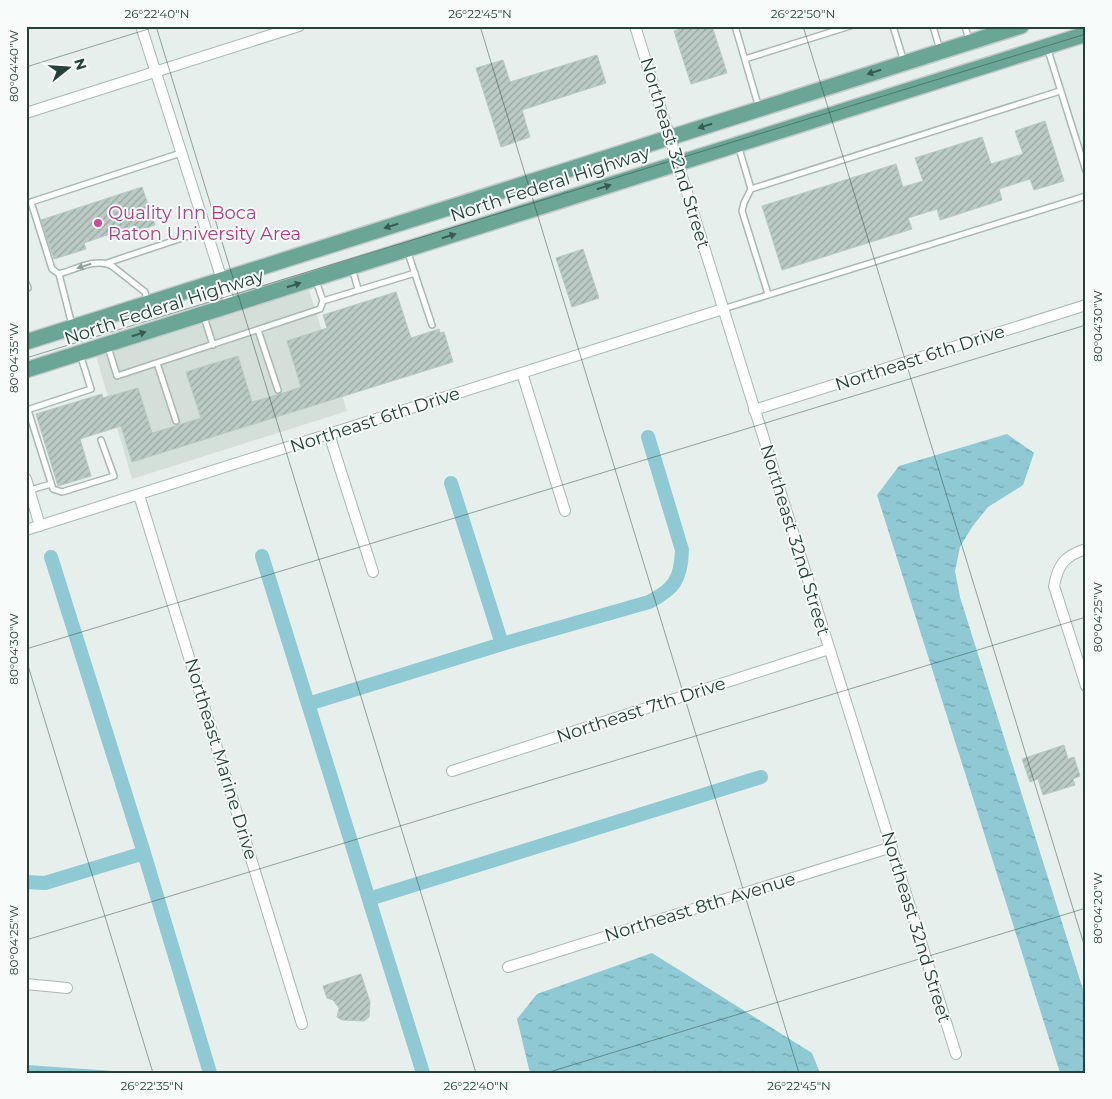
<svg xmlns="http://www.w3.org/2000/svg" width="1112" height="1099" viewBox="0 0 1112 1099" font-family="Montserrat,sans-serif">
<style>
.built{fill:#d4dfda}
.water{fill:url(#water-ripples)}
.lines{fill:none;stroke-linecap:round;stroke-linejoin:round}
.canal{stroke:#8ec9d4;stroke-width:14}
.building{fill:url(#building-hatch);stroke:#b8c9c2}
.service-casing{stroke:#a8b8b2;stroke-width:8}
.minor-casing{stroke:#a8b8b2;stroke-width:12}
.primary-casing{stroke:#c2cac8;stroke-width:18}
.service{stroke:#fff;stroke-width:5}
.minor{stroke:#fff;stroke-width:10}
.primary{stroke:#6aa596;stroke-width:15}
.oneway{fill:#365b51}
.oneway2{fill:#92a09c}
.ticks{fill:none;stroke:#24423a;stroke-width:1;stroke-opacity:0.45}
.hotel-dot{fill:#d1479c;stroke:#f7fbf9;stroke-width:2}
.labels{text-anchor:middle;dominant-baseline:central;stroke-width:4;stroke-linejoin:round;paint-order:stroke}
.street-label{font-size:18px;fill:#24423a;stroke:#f7fbf9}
.hotel-label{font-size:18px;fill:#b23c85;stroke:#f7fbf9;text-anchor:start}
.neatline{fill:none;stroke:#24423a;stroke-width:2}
.ticks-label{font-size:12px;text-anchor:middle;fill:#24423a}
</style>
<defs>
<pattern id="water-ripples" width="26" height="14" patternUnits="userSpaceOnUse" patternTransform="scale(1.25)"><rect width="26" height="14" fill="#8ec9d4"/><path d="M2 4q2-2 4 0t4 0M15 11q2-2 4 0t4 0" fill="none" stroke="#74a5ad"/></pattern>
<pattern id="building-hatch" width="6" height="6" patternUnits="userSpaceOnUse" patternTransform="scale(1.25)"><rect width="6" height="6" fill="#bbcac4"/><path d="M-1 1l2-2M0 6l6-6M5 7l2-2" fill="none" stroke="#98a6a0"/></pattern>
</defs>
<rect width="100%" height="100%" fill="#e6efeb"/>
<path class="built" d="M309,290l38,121 -215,68 -36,-123z"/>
<path class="water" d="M1007,434l27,19 -11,32 -35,22 -16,20 -12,20 -5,24 5,26 126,402v74h-26l-183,-578 22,-29z
M652,953l160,100 8,20h-290l-13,-54 20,-25z
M26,1065l116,8h-116z"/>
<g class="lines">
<path class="canal" d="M451,483l51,161
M262,556l161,517
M51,557l93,296 66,220
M308,704l194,-60 147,-42c25,-13 32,-22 33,-52l-34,-113
M26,882l19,1 99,-30
M369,899l392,-122"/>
</g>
<path class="building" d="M689,26h23l15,47 -36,11 -17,-53z
M597,55l9,28 -84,27 8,27 -29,10 -25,-79 27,-8 7,22z
M1045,121l19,60 -30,9 -4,-11 -31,10 3,11 -62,20 -3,-11 -29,9 4,11 -130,41 -20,-64 134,-42 7,23 20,-6 -8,-23 67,-21 9,27 32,-10 -8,-23z
M142,187l13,38 -20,7 -2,-6 -49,17 2,6 -32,10 -13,-39z
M583,249l16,49 -27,9 -16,-49z
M396,292l15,46 28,-9 1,4 4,-1 9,30 -321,100 -11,-36 -41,13 11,37 -33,10 -22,-72 66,-20 1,4 35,-10 14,45 49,-15 -15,-46 52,-16 14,46 28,-8 21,-7 -14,-46 40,-13 -4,-13z
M1064,745l4,14 6,-2 6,19 -7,3 2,6 -32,10 -5,-16 -8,3 -8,-23z
M361,974l9,28 -1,15 -5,4 -22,-1 -5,-3 2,-9 -6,-8 -6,-2 -4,-12z"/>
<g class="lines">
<defs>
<path id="service" d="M735,26l24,82
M893,26l11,36
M933,26l7,24
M965,26l4,14
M1047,47l39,124
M745,59l105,-33
M738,145l13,44 -7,14 -2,8 26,83
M751,189l309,-98
M407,250l25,75
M107,263l99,-33
M352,268l6,21
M59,274l-7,-5 -21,-67 150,-49
M26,283l2,5h-2
M323,301l92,-28
M723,309l363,-113
M203,314l10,31
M72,325l-13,-51c15,-4 38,-17 53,-8l33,26 2,8
M258,330l20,60
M108,347l9,29 203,-67 3,-8 -7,-20
M157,363l19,58
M27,410l64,-21 -11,-35
M28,410l25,79 9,3 52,-16 -13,-36
M30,490l21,-6"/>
<path id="minor" d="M141,26l89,279
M635,26l321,1028
M26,113l273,-87
M522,373l43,138
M754,410l332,-105
M329,434l44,138
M26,479l14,47
M139,495l163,529
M26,530l697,-221
M1086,549c-22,7 -28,16 -32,37l32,100
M452,771l377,-122
M508,967l384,-120
M26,984l41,4"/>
<path id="primary" d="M26,342l995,-316
M26,370l1060,-336"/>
</defs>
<use href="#service" class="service-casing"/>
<use href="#minor" class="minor-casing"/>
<use href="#primary" class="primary-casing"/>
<use href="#service" class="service"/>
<use href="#minor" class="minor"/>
<use href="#primary" class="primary"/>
</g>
<defs><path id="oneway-solid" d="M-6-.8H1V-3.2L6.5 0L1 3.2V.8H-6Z" transform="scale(1.25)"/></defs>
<g class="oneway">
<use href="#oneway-solid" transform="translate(874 72) rotate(162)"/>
<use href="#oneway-solid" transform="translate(705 126) rotate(163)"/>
<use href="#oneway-solid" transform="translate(604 187) rotate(-18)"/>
<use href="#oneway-solid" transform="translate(391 226) rotate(162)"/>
<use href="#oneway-solid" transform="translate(449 236) rotate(-18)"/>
<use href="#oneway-solid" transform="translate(294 285) rotate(-18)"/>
<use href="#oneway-solid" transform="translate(139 334) rotate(-18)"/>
</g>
<use class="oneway2" href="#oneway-solid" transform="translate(84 266) rotate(162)"/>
<path class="ticks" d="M156,26l320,1047M480,26l319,1047M803,26l283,925M26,67l132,-41M26,358l1060,-324M26,649l1060,-324M26,659l127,414M26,940l1060,-323M546,1073l540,-165"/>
<circle class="hotel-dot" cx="98" cy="223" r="5"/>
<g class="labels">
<g class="street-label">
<text transform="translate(675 153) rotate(73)">Northeast 32nd Street</text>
<text transform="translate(550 184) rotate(-18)">North Federal Highway</text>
<text transform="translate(164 307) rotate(-18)">North Federal Highway</text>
<text transform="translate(920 358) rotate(-18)">Northeast 6th Drive</text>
<text transform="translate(375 420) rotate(-18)">Northeast 6th Drive</text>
<text transform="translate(795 540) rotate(73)">Northeast 32nd Street</text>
<text transform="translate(641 710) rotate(-18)">Northeast 7th Drive</text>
<text transform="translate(221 759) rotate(73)">Northeast Marine Drive</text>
<text transform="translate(700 907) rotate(-17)">Northeast 8th Avenue</text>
<text transform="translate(916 927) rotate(73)">Northeast 32nd Street</text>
</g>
<g class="hotel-label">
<text x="108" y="213">Quality Inn Boca<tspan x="108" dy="21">Raton University Area</tspan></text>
</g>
</g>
<rect width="1112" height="1099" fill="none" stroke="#f7fbf9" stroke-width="55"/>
<g transform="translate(68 68) rotate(73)" stroke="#f7fbf9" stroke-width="4" paint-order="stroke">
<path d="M0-4L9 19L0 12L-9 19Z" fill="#24423a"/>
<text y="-8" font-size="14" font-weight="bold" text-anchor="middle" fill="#24423a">N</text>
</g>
<rect x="28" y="28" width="1056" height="1044" class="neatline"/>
<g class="ticks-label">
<text x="157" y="18">26°22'40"N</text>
<text x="480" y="18">26°22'45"N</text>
<text x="803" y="18">26°22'50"N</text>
<text transform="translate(14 66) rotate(-90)" y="4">80°04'40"W</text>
<text transform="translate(1098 326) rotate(-90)" y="4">80°04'30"W</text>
<text transform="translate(14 358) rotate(-90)" y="4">80°04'35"W</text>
<text transform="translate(1098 617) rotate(-90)" y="4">80°04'25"W</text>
<text transform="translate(14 649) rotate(-90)" y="4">80°04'30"W</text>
<text transform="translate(1098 908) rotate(-90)" y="4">80°04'20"W</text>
<text transform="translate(14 940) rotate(-90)" y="4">80°04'25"W</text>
<text x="152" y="1090">26°22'35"N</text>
<text x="476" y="1090">26°22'40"N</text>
<text x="799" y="1090">26°22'45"N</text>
</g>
</svg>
